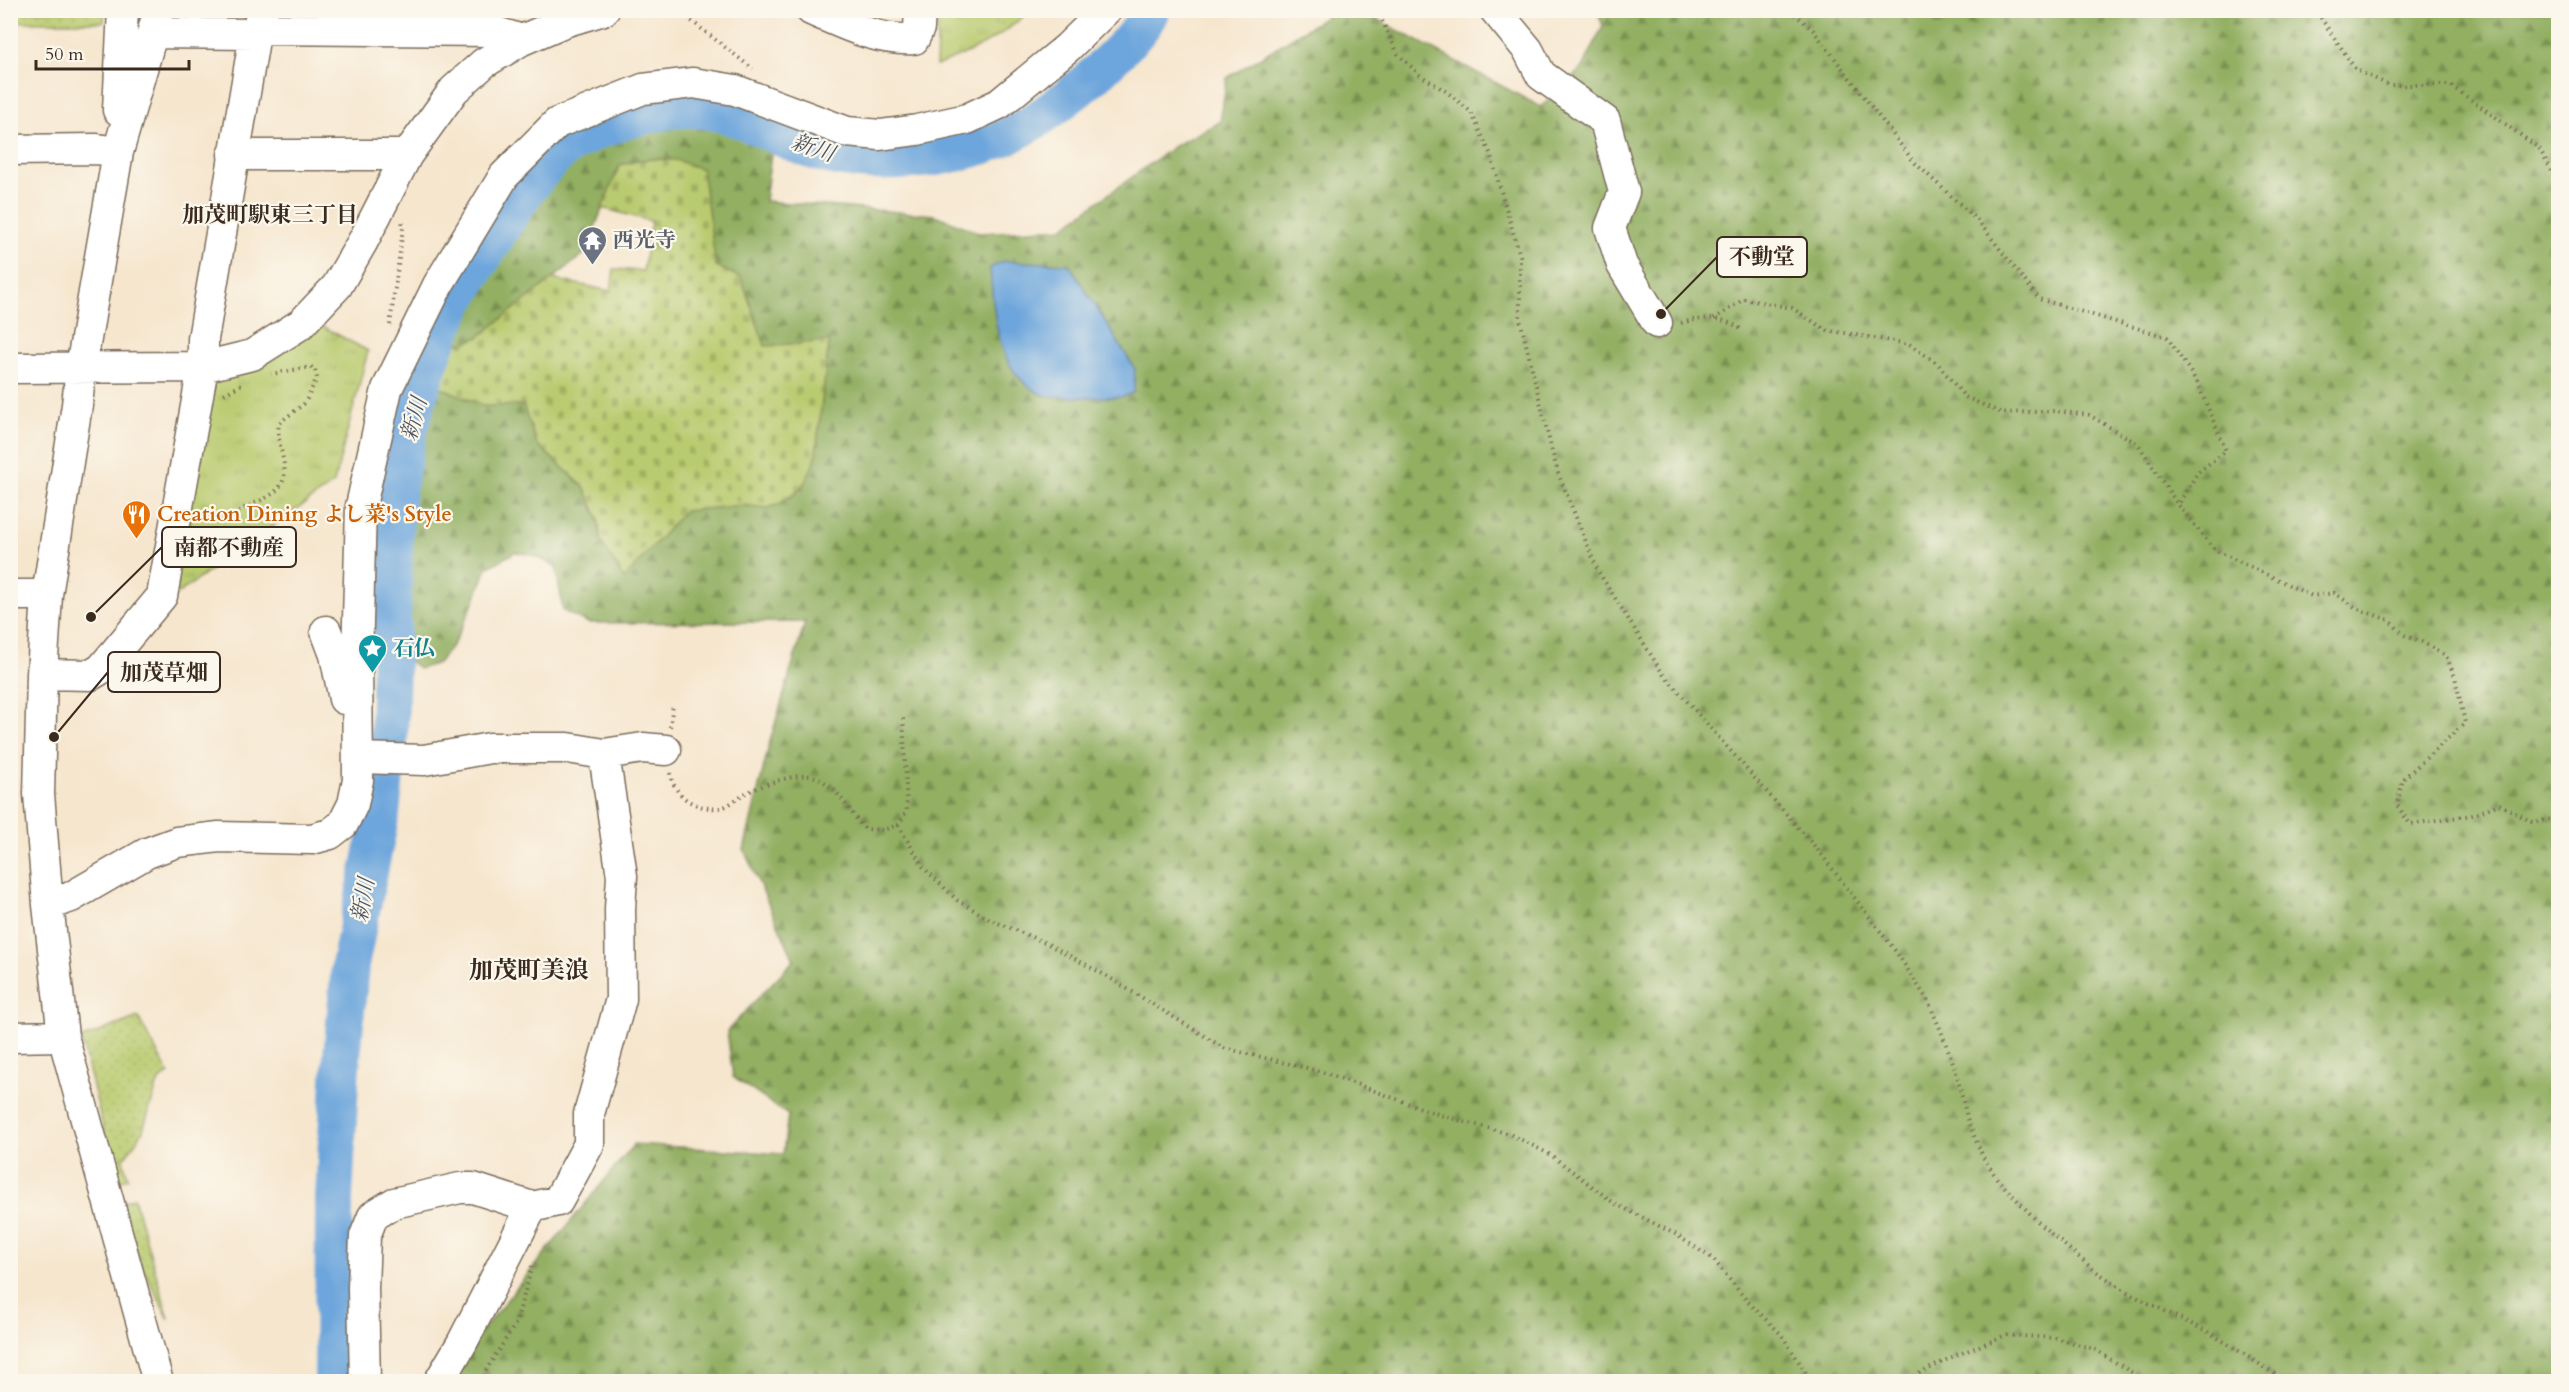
<svg xmlns="http://www.w3.org/2000/svg" width="2569" height="1392" viewBox="0 0 2569 1392" font-family="Cardo,'Noto Serif JP',serif">
<style>
.grass{fill:url(#grass-dots);stroke:#7a7a46;stroke-width:1.5}
.forest{fill:url(#forest-firs);stroke:#666c40;stroke-width:1.5}
.cemetery{fill:url(#cemetery-stones);stroke:#7a7a46;stroke-width:1.5}
.park{fill:url(#park-tufts);stroke:#7a7a46;stroke-width:1.5}
.water{fill:#6da6dc;stroke:#54687d;stroke-width:1.5}
.lines{fill:none;stroke-linecap:round;stroke-linejoin:round}
.river{stroke:#6da6dc;stroke-width:38}
.minor-casing{stroke:#7c6c5c;stroke-width:33}
.path{stroke:#7c6c5c;stroke-width:4;stroke-dasharray:1.5 4.5;stroke-linecap:butt}
.minor{stroke:#fff;stroke-width:30}
.labels{text-anchor:middle;dominant-baseline:central;stroke-width:4.5;stroke-linejoin:round;paint-order:stroke}
.worship-label{font-size:21px;font-weight:bold;fill:#5b616d;stroke:#fbf7ec;text-anchor:start}
.food-label{font-size:21px;font-weight:bold;fill:#c56008;stroke:#fbf7ec;text-anchor:start}
.culture-label{font-size:21px;font-weight:bold;fill:#0d838f;stroke:#fbf7ec;text-anchor:start}
.water-label{font-size:22px;font-style:italic;fill:#4c5560;stroke:#fbf7ec}
.neighbourhood-label{font-size:22px;font-weight:bold;fill:#3b2a1e;stroke:#fbf7ec}
.quarter-label{font-size:24px;font-weight:bold;fill:#3b2a1e;stroke:#fbf7ec}
.leader{fill:none;stroke:#3b2a1e;stroke-width:2}
.callout-dot{fill:#3b2a1e;stroke:#fbf7ec;stroke-width:2}
.callout{fill:#fbf7ec;stroke:#3b2a1e;stroke-width:2}
.callout-label{font-size:22px;text-anchor:middle;font-weight:bold;fill:#3b2a1e}
</style>
<defs>
<pattern id="grass-dots" width="8" height="8" patternUnits="userSpaceOnUse" patternTransform="scale(1.5)"><rect width="8" height="8" fill="#b9cb6f"/><path d="M2 2h.1M6 6h.1" fill="none" stroke="#a0ae60" stroke-width="1.8" stroke-linecap="round"/></pattern>
<pattern id="forest-firs" width="22" height="20" patternUnits="userSpaceOnUse" patternTransform="scale(1.5)"><rect width="22" height="20" fill="#92af62"/><path d="M5 1l3.5 6h-7zM16 11l3.5 6h-7z" fill="#788f50"/></pattern>
<pattern id="cemetery-stones" width="16" height="16" patternUnits="userSpaceOnUse" patternTransform="scale(1.5)"><rect width="16" height="16" fill="#b9cb6f"/><path d="M2 7V4a2 2 0 0 1 4 0v3zM10 15v-3a2 2 0 0 1 4 0v3z" fill="#a0ae60"/></pattern>
<pattern id="park-tufts" width="24" height="20" patternUnits="userSpaceOnUse" patternTransform="scale(1.5)"><rect width="24" height="20" fill="#b9cb6f"/><path d="M3 7l-1-3M5 7V3M7 7l1-3M15 17l-1-3M17 17v-4M19 17l1-3" fill="none" stroke="#a0ae60"/></pattern>
</defs>
<rect width="100%" height="100%" fill="#fbf7ec"/>
<filter id="ink" filterUnits="userSpaceOnUse"><feTurbulence type="fractalNoise" baseFrequency=".0167" numOctaves="2"/><feDisplacementMap in="SourceGraphic" scale="12" xChannelSelector="R" yChannelSelector="G"/><feConvolveMatrix kernelMatrix="1 2 1 2 8 2 1 2 1" color-interpolation-filters="sRGB"/></filter>
<filter id="wash" filterUnits="userSpaceOnUse"><feTurbulence type="fractalNoise" baseFrequency=".008" numOctaves="4" result="noise"/><feDisplacementMap in="SourceGraphic" scale="24" xChannelSelector="R" yChannelSelector="G"/><feGaussianBlur stdDeviation="1.35" result="paint"/><feColorMatrix in="noise" values="0 0 0 0 0 0 0 0 0 0 0 0 0 0 0 0 0 1.4 0 .05"/><feComposite in="paint" operator="in"/></filter>
<g filter="url(#wash)">
<rect width="100%" height="100%" fill="#f6e6ce"/>
<path class="grass" d="M10,11h95l-1,11h-93z
M138,1017l31,57 -10,6 -17,53 -19,27 5,18 -11,4 -36,-143z
M134,1198l35,121 -28,-54 -19,-63z"/>
<path class="forest" d="M1335,11h27l179,96 42,-40 20,-41 -6,-15h961v1370h-2111l23,-36 164,-201 149,10 5,-39 -55,-38 -6,-46 67,-71 -50,-110 25,-105 36,-123 -217,1 -25,-12 -7,-44 -23,-12 -18,-3 -28,16 -13,34 -20,41 -16,20 -19,6 -25,-21 8,-165 16,-65 12,-32 18,4 35,16 40,-1 14,39 47,43 14,30 3,24 23,37 60,-67 58,-6 26,3 21,-10 9,-7 7,-9 10,-22 14,-118 -64,4 -24,-68 -25,-11 -14,-98c-28,-12 -53,-13 -82,-4l-36,89 -105,83 -16,7 -16,-4 53,-102 63,-81 58,-24 88,-11 63,24 -7,55 170,14 45,18 82,-5 114,-83 44,-23 7,-44z"/>
<path class="cemetery" d="M648,159l28,1 26,9 14,97 25,12 24,68 64,-5 -14,119 -10,22 -7,9 -19,13 -11,4 -26,-3 -58,6 -60,68 -23,-38 -3,-24 -14,-30 -47,-43 -14,-39 -40,1 -35,-16 -18,-4 17,-46 16,4 16,-7 73,-58 59,12 3,-22 29,2 8,-50 -49,-13 18,-43z"/>
<path class="park" d="M938,11v-1l91,1c-26,26 -59,42 -93,55z
M316,323l52,28 -34,132 -164,116 36,-216z"/>
<path class="water" d="M1003,261l66,3 66,105 -1,23 -11,5c-14,0 -73,2 -82,-3 -46,-21 -47,-83 -51,-126z"/>
<g class="lines">
<path class="river" d="M333,1382l1,-183 6,-120 10,-114 31,-152 8,-76 6,-233c9,-66 30,-143 61,-202 12,-22 26,-43 39,-64 18,-29 35,-57 60,-81 27,-26 95,-47 132,-48 53,-1 96,37 146,47 61,13 141,1 195,-31 25,-15 59,-42 79,-62 17,-17 34,-31 44,-53"/>
</g>
</g>
<g filter="url(#ink)">
<g class="lines">
<defs>
<path id="minor" d="M811,10c35,15 65,31 103,29l5,-11 1,-18
M1495,10l33,40 13,25 64,46 19,71 -14,36 12,37 35,58
M256,29l237,2 29,9
M153,33l102,1
M118,110l5,-100
M10,150l87,-1 21,3
M233,155h174
M10,368l193,-1 49,-12 49,-31 36,-38 26,-45 44,-86 47,-65 30,-27 38,-23 42,-18 40,-12
M10,595h37
M326,631l9,24 9,44
M42,674l49,1 10,-6 61,-73 41,-229v-28l52,-305 8,-24
M359,758l65,2 66,-12h78l36,6 39,-6 23,2
M48,905l23,-8 76,-44 30,-11 42,-5 93,2 18,-5 13,-10 10,-20 5,-24 -1,-121 4,-153 26,-117 51,-104 66,-109 53,-53 86,-34 50,-6 42,7 112,42 33,3 37,-5 50,-11 32,-15 68,-56 39,-38
M10,1037l53,-1
M158,1382l-95,-346 -15,-131 -9,-111 3,-120 5,-79 30,-190 4,-37 37,-216 41,-142
M365,1382l-2,-94 2,-52 8,-20 21,-13 66,-15h13l59,19
M439,1382l23,-39 70,-136 26,-6 31,-57v-30l32,-115 -1,-90 2,-33 -18,-122"/>
</defs>
<use href="#minor" class="minor-casing"/>
<path class="path" d="M689,10v9l64,50
M1377,10l21,44 22,21 27,17 24,20 19,41 30,103v63l31,128 7,26 40,98 65,103 154,175 80,104 31,48 13,30 14,37 13,53 15,36 15,23 44,46 52,44 38,25 80,39 76,48
M1790,10l23,20 101,132 64,59 61,78 128,38 30,45 29,69 -28,21 -20,33
M2305,10l14,5 37,55 33,15h61l89,63 19,34
M1714,319l30,-20 48,9 34,22 83,14 29,20 27,33 37,16 53,-2 34,4 49,29 40,61 37,45 97,46 22,-3 24,16 31,11 15,15 18,7 24,14 9,21 10,46 -62,56 -6,26 13,19 62,-9 27,-11 33,18 26,-4
M1681,323c22,-6 41,-7 60,6
M390,325l13,-97 -1,-9
M224,394l17,-9
M211,550c7,-12 13,-25 23,-35 14,-13 45,-15 50,-38 3,-15 -8,-34 -5,-54l26,-20 12,-25 -2,-9 -4,-2 -40,7
M192,567l13,-9 6,-8 -11,-23
M670,727l3,-23
M670,773c5,24 25,37 50,35 8,-1 17,-10 24,-14 16,-8 54,-23 71,-17 23,9 33,34 50,52l18,1 15,-5 9,-14 -4,-97
M898,825l26,43 33,32 34,20 55,23 59,32 119,73 99,24 117,43 70,19 41,21 63,48 61,31 38,25 35,43 33,32 31,48
M482,1382l4,-12 30,-47 17,-60
M1903,1382l49,-25 54,-22 49,3 39,11 53,33"/>
<use href="#minor" class="minor"/>
</g>
</g>
<defs>
<symbol id="temple-pin" viewBox="-11 -11 22 30"><path d="M0 17L-7.5 6A9.5 9.5 0 1 1 7.5 6Z" fill="#6b7280" stroke="#fbf7ec"/><path d="M0-6L5-2H3V0L6.5 2.5H4V6H1.5V3h-3V6H-4V2.5H-6.5L-3 0V-2H-5Z" fill="#fff"/></symbol>
<symbol id="restaurant-pin" viewBox="-11 -11 22 30"><path d="M0 17L-7.5 6A9.5 9.5 0 1 1 7.5 6Z" fill="#e8710a" stroke="#fbf7ec"/><path d="M-5-6h1v4h1v-4h1v4h1v-4h1v5L-1.5 .5V6h-2V.5L-5-1ZM5-6V6H3V1.5H1.5Q1.5-4 5-6Z" fill="#fff"/></symbol>
<symbol id="sight-pin" viewBox="-11 -11 22 30"><path d="M0 17L-7.5 6A9.5 9.5 0 1 1 7.5 6Z" fill="#0f9aa8" stroke="#fbf7ec"/><path d="M0-6L1.8-2.2L6-1.7L2.9 1.2L3.7 5.4L0 3.3L-3.7 5.4L-2.9 1.2L-6-1.7L-1.8-2.2Z" fill="#fff"/></symbol>
</defs>
<g fill-rule="evenodd">
<use href="#temple-pin" x="576" y="224" width="33" height="45"/>
<use href="#restaurant-pin" x="120" y="498" width="33" height="45"/>
<use href="#sight-pin" x="356" y="632" width="33" height="45"/>
</g>
<g class="labels">
<g class="worship-label">
<text x="613" y="240">西光寺</text>
</g>
<g class="food-label">
<text x="157" y="514">Creation Dining よし菜's Style</text>
</g>
<g class="culture-label">
<text x="393" y="648">石仏</text>
</g>
<g class="water-label">
<text transform="translate(813 148) rotate(19)">新川</text>
<text transform="translate(414 419) rotate(-74)">新川</text>
<text transform="translate(363 900) rotate(-79)">新川</text>
</g>
<g class="neighbourhood-label">
<text x="270" y="215">加茂町駅東三丁目</text>
</g>
<g class="quarter-label">
<text x="529" y="970">加茂町美浪</text>
</g>
</g>
<path class="leader" d="M1661 314L1717 257M91 617L162 547M54 737L108 672"/>
<g class="callout-dot">
<circle cx="1661" cy="314" r="6"/>
<circle cx="91" cy="617" r="6"/>
<circle cx="54" cy="737" r="6"/>
</g>
<g class="callout">
<rect x="1717" y="237" width="90" height="40" rx="6"/>
<rect x="162" y="527" width="134" height="40" rx="6"/>
<rect x="108" y="652" width="112" height="40" rx="6"/>
</g>
<g class="callout-label">
<text x="1762" y="264">不動堂</text>
<text x="229" y="555">南都不動産</text>
<text x="164" y="680">加茂草畑</text>
</g>
<rect width="2569" height="1392" fill="none" stroke="#fbf7ec" stroke-width="36"/>
<path d="M36 60v9h153v-9" fill="none" stroke="#3b2a1e" stroke-width="3"/>
<text x="45" y="60" font-size="18" fill="#3b2a1e" stroke="#fbf7ec" stroke-width="4.5" paint-order="stroke">50 m</text>
</svg>
